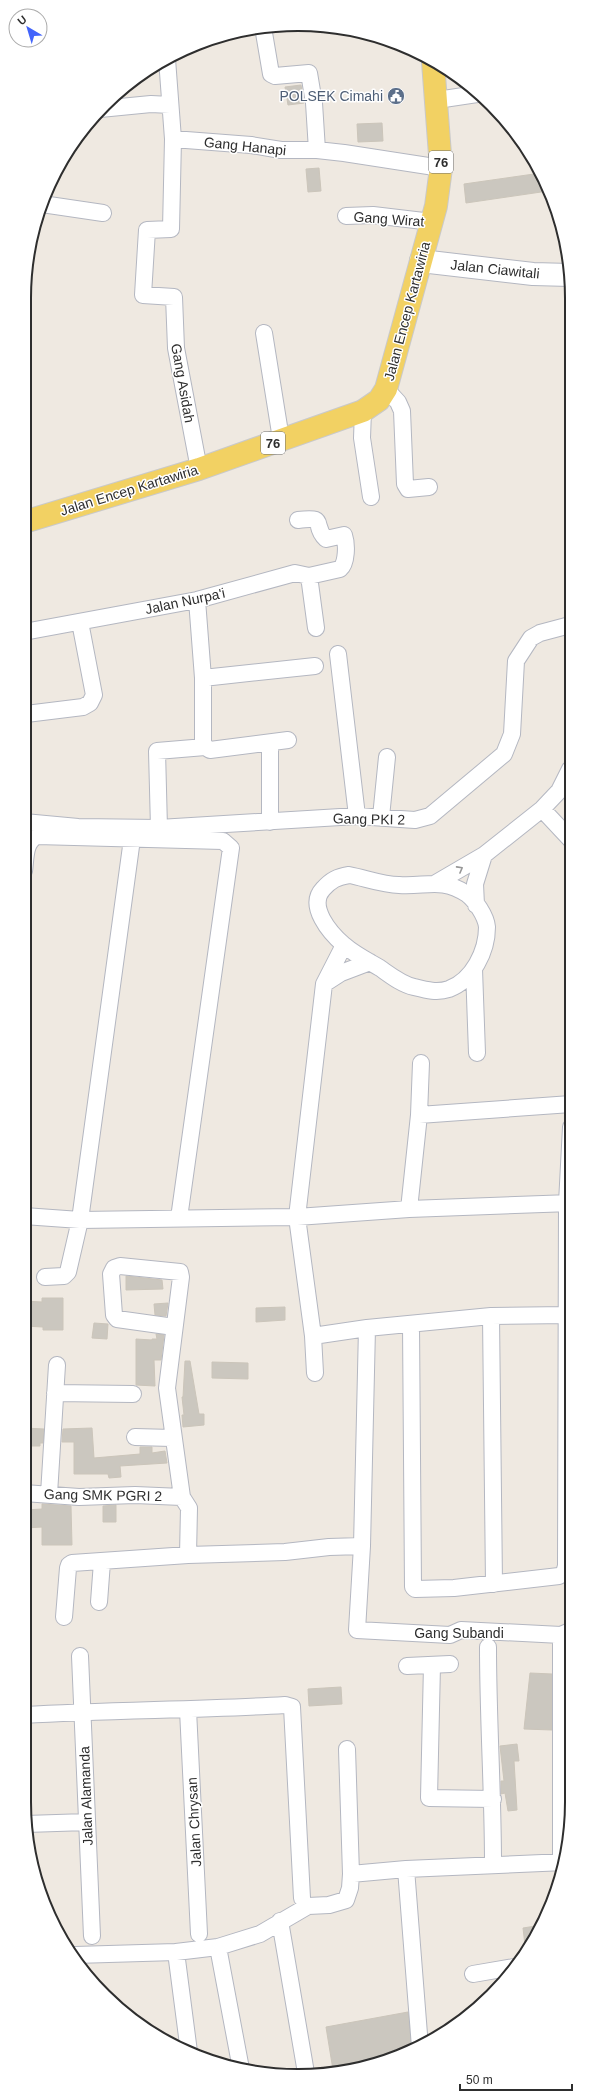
<svg xmlns="http://www.w3.org/2000/svg" width="596" height="2100" viewBox="0 0 596 2100" font-family="Helvetica,sans-serif">
<style>
.building{fill:#cbc7bf;stroke:#cbc5ba}
.lines{fill:none;stroke-linecap:round;stroke-linejoin:round}
.minor-casing{stroke:#b4b7c1;stroke-width:18}
.secondary-casing{stroke:#b4b7c1;stroke-width:24}
.primary-casing{stroke:#c9c9c9;stroke-width:24}
.minor{stroke:#fff;stroke-width:16}
.secondary{stroke:#fff;stroke-width:22}
.primary{stroke:#f2d163;stroke-width:22}
.oneway{stroke:#969696}
.labels{text-anchor:middle;dominant-baseline:central;stroke-width:3;stroke-linejoin:round;paint-order:stroke}
.shield{fill:#fff;stroke:#6d6d6d;stroke-width:1}
.shield-label{font-size:13px;font-weight:bold;fill:#2e2e2e}
.service-label{font-size:14px;fill:#4e5e75;stroke:#fff;text-anchor:end}
.street-label{font-size:14px;fill:#2e2e2e;stroke:#fff}
.rim{fill:none;stroke:#2e2e2e;stroke-width:2}
</style>
<rect width="100%" height="100%" fill="#efe9e1"/>
<path class="building" d="M301,85l3,18 -16,2 -3,-18z
M382,123l1,18 -25,1 -1,-18z
M319,168l2,23 -13,1 -2,-23z
M541,173l7,18 -82,12 -2,-19z
M126,1276l36,4 1,9 -37,1z
M42,1298h21v32h-20v-3l-19,-1v-25l18,1z
M168,1303l-2,13 -11,-1 -1,-11z
M285,1307v13l-29,2v-14z
M94,1323l14,1 -1,15 -15,-1z
M156,1334l8,1 -3,25h-7l1,26 -19,-1v-46l16,1v-1h5z
M185,1361h5l9,53h5v11l-21,2 -1,-12h2l-2,-18h1z
M212,1362l36,1v16l-36,-1z
M24,1428l20,1 -1,14h-3v3h-16z
M92,1428l2,30 46,-4v-7h12v6l13,-2 2,12 -47,3 1,11 -12,1 -1,-4h-34v-32h-12l1,-13z
M42,1504l29,2 1,39h-30v-18l-17,1v-18l17,-1z
M116,1505v17h-13v-16z
M530,1673l22,1v56l-28,-1z
M341,1687l1,17 -33,2 -1,-17z
M517,1744l2,17h-5l3,49 -9,1 -3,-18 -4,1v-13h3l-4,-35z
M542,1925l-9,16 -7,13 -3,-26z
M408,2012l4,39 -43,16 -36,3 -7,-43z"/>
<g class="lines">
<defs>
<path id="minor" d="M263,27l8,47 4,2 34,-3 5,30 3,47
M167,59l6,80 -2,90 -24,1 -4,65 31,2 2,51 23,121
M437,100l40,-6
M100,109l51,-5 19,1
M173,139l78,6 30,5h36l27,3 97,15
M42,204l61,9
M346,216l27,-1 59,7
M264,333l17,106
M386,389l12,13 4,9 3,73 3,5 21,-2
M363,411l-1,27 9,59
M309,576l7,52
M197,600l6,78v64l2,5 5,3 78,-10
M24,632l173,-32 98,-27 14,3 31,-7c7,-6 7,-25 4,-34l-18,4c-15,-14 3,-23 -28,-19
M338,654l19,162
M203,678l112,-12
M26,714l57,-7 7,-4 4,-8 -14,-73
M270,743v79
M542,809l29,31
M381,817l6,-60
M24,822l54,5 81,1 198,-12 58,4 15,-4 74,-62 8,-20 4,-73 15,-23 9,-5 30,-8
M159,828l-2,-77 48,-4
M24,871c2,-12 0,-29 13,-35l186,5 8,7 -52,370
M349,875c16,3 34,10 50,10 27,2 42,-8 68,9 8,6 19,22 20,33 0,24 -14,53 -38,62 -12,4 -23,1 -35,-2 -13,-3 -24,-12 -34,-19 -12,-7 -26,-14 -36,-23 -14,-12 -37,-39 -21,-56 8,-9 14,-12 26,-14z
M436,883l48,-28 58,-46 17,-18 11,-22
M476,905l-1,-21 9,-29
M474,969l3,84
M324,984l17,-11 29,-11
M419,1115l152,-11
M409,1209l10,-94 2,-52
M24,1216l56,4 217,-3 112,-8 162,-6
M45,1277l19,-1 4,-4 12,-52 52,-381
M491,1316l3,268
M411,1324l2,263 2,2 39,-1 105,-12 5,-3 2,-7 1,-363 4,-76
M174,1327l-57,-8 -3,-4 -3,-41 3,-6 6,-2 60,6 1,5 -14,111 15,109 7,11 -1,47
M367,1328l-5,218 -5,84 93,5 11,-5 100,5 11,-5
M313,1336l54,-8 124,-12 76,-1
M315,1373l-2,-37 -16,-119 27,-233 20,-39
M55,1393l78,1
M135,1437l37,1
M24,1493l55,4 56,-2 47,2
M49,1494l8,-129
M99,1602l3,-40
M64,1617l4,-49 1,-3 3,-2 116,-8 97,-3 44,-5 33,-1
M561,1635v226
M488,1647c0,73 5,145 5,217
M80,1656l12,280
M432,1665l-3,133 64,1
M407,1666l43,-2
M188,1710l11,224
M24,1715c87,-5 174,-5 261,-10l7,2 10,191
M26,1824l61,-2
M406,1869l14,178
M351,1874l55,-5 159,-7
M280,1921l26,152
M218,1947l23,122
M176,1952l13,100
M75,1955l101,-3 42,-5 42,-13 48,-28 21,-1 17,-5 4,-12 1,-14 -4,-125
M473,1974l41,-7"/>
<path id="secondary" d="M421,261l112,13 37,1"/>
<path id="primary" d="M24,522l175,-53 164,-58 16,-11 7,-11 50,-183 5,-38 -8,-106"/>
</defs>
<use href="#minor" class="minor-casing"/>
<use href="#secondary" class="secondary-casing"/>
<use href="#primary" class="primary-casing"/>
<use href="#minor" class="minor"/>
<use href="#secondary" class="secondary"/>
<use href="#primary" class="primary"/>
</g>
<defs><path id="oneway-chevron" d="M-2-3.5L2.5 0L-2 3.5" fill="none" stroke-width="1.6" stroke-linecap="round" stroke-linejoin="round"/></defs>
<use class="oneway" href="#oneway-chevron" transform="translate(460 869) rotate(-29)"/>
<defs>
<symbol id="civic-disc" viewBox="-11 -11 22 22"><circle r="9.5" fill="#5c6f8a" stroke="#fff"/><path d="M-.6-6.5H3V-4.5H.6V-3L4-1V1h2V6H-6V1h2V-1L-.6-3ZM-1.2 2.5V6h2.4V2.5Z" fill="#fff"/></symbol>
</defs>
<g fill-rule="evenodd">
<use href="#civic-disc" x="386" y="86" width="20" height="20"/>
</g>
<g class="labels">
<g class="shield">
<rect x="429" y="151" width="24" height="22" rx="3"/>
<rect x="261" y="432" width="24" height="22" rx="3"/>
</g>
<g class="shield-label">
<text x="441" y="162">76</text>
<text x="273" y="443">76</text>
</g>
<g class="service-label">
<text x="383" y="96">POLSEK Cimahi</text>
</g>
<g class="street-label">
<text transform="translate(245 146) rotate(6)">Gang Hanapi</text>
<text transform="translate(389 219) rotate(4)">Gang Wirat</text>
<text transform="translate(495 269) rotate(6)">Jalan Ciawitali</text>
<text transform="translate(407 311) rotate(-75)">Jalan Encep Kartawiria</text>
<text transform="translate(183 383) rotate(80)">Gang Asidah</text>
<text transform="translate(129 490) rotate(-17)">Jalan Encep Kartawiria</text>
<text transform="translate(185 601) rotate(-12)">Jalan Nurpa'i</text>
<text transform="translate(369 819) rotate(1)">Gang PKI 2</text>
<text transform="translate(103 1495) rotate(1)">Gang SMK PGRI 2</text>
<text x="459" y="1633">Gang Subandi</text>
<text transform="translate(86 1796) rotate(-92)">Jalan Alamanda</text>
<text transform="translate(194 1822) rotate(-93)">Jalan Chrysan</text>
</g>
</g>
<path d="M0 0H596V2100H0ZM298 31H298A267 267 0 0 1 565 298V1802A267 267 0 0 1 298 2069H298A267 267 0 0 1 31 1802V298A267 267 0 0 1 298 31Z" fill="#fff" fill-rule="evenodd"/>
<path class="rim" d="M298 31H298A267 267 0 0 1 565 298V1802A267 267 0 0 1 298 2069H298A267 267 0 0 1 31 1802V298A267 267 0 0 1 298 31Z"/>
<g transform="translate(28 28) rotate(322)"><circle r="19" fill="#ffffff" stroke="#ababab"/>
<path d="M0-3L7 15L0 10L-7 15Z" fill="#4264fb"/>
<text y="-6" font-size="11" font-weight="bold" text-anchor="middle" fill="#2e2e2e">U</text>
</g>
<path d="M460 2084v6h112v-6" fill="none" stroke="#2e2e2e" stroke-width="2"/>
<text x="466" y="2084" font-size="12" fill="#2e2e2e" stroke="#ffffff" stroke-width="3" paint-order="stroke">50 m</text>
</svg>
